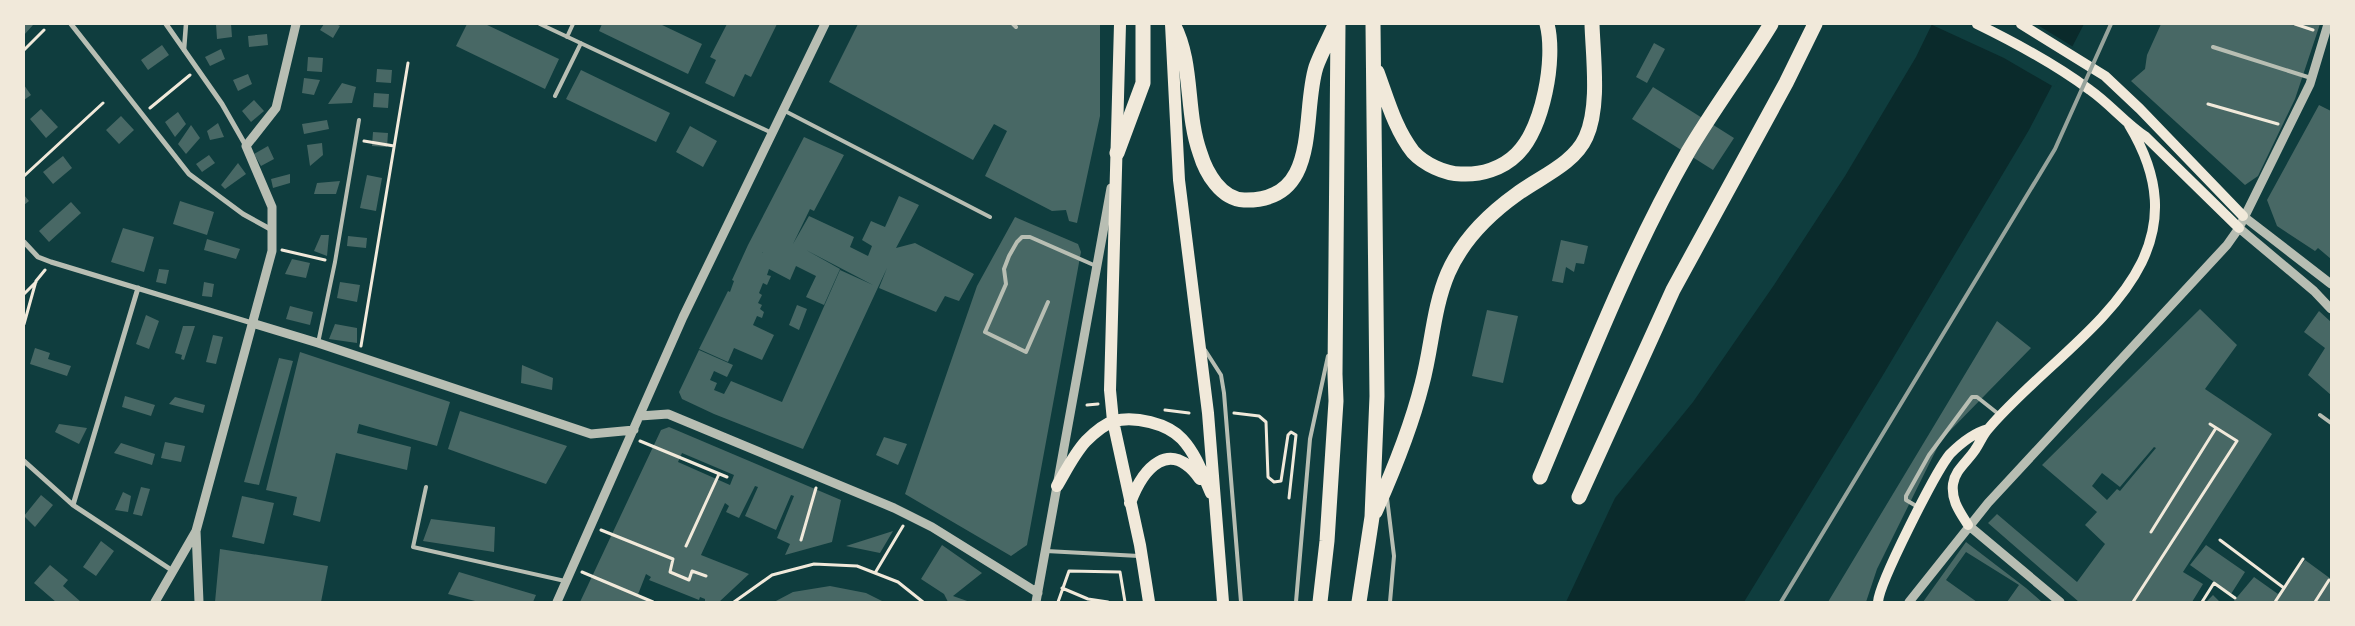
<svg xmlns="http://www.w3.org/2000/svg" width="2355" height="626" viewBox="0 0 2355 626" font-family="'Noto Serif',serif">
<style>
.water{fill:#0a2a2b}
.pier{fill:#0f3d3e}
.building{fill:#486865;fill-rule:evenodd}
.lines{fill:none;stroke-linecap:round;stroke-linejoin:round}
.path{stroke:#f1e9da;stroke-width:3}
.service{stroke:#b8beb3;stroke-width:4}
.pedestrian{stroke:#b8beb3;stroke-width:4.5}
.minor{stroke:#b8beb3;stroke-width:5}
.tertiary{stroke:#b8beb3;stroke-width:9}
.secondary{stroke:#f1e9da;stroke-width:10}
.primary{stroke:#f1e9da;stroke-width:12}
.motorway{stroke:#f1e9da;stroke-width:15}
.rail{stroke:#97a49c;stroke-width:4}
</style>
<rect width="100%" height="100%" fill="#0f3d3e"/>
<path class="water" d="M1932,24h152l-55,106 -146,245 -139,227h-178l49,-104 78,-96 81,-117 71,-109 71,-119z"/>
<path class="pier" d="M1930,24h106l39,24 -21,39 -50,-29z"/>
<path class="building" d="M24,24l9,1 -9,10z
M216,24h15l1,13 -15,2z
M324,24h12l4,2 -7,12 -13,-8z
M467,24h18l74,35 -14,30 -89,-43z
M602,24h58l42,20 -14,30 -89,-43z
M727,24h50l-26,53 -6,-3 -11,23 -29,-14 11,-23 -6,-3z
M858,24h242v92l-23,107 -8,-2 -3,-11 -14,1 -67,-35 22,-45 -13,-7 -21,36 -144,-78z
M2161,24h159l-25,75 -37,77 -13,9 -114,-104 14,-12 2,-14z
M267,34l1,11 -19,2 -1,-11z
M1654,43l11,6 -18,34 -11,-6z
M162,45l7,10 -21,15 -7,-10z
M221,49l4,10 -15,7 -5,-9z
M308,57l15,1 -1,14 -15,-1z
M377,69l15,1 -1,13 -15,-1z
M581,70l89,43 -14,29 -90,-43z
M248,74l4,10 -14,7 -5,-11z
M304,78l16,2 -6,15 -12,-2z
M342,83l14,4 -4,16 -24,1z
M24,85l7,10 -7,5z
M1653,87l81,51 -21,32 -81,-51z
M374,93l15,1 -1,14 -15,-1z
M254,100l10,11 -13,11 -9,-11z
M2319,105l12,6v148l-13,-11 -3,3 -38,-25 -10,-26z
M41,109l17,18 -12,11 -16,-19z
M178,112l8,12 -11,13 -10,-15z
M121,116l13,14 -15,14 -13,-14z
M327,120l2,9 -25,5 -2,-10z
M218,123l6,14 -14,3 -3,-9z
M191,125l9,13 -14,16 -8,-10z
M690,126l27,15 -14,26 -27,-15z
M373,132l15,1 -1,14 -15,-1z
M804,137l40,18 -30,56 -4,-2 -17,35 16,-28 45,21 -4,10 18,9 4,-10 -10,-6 9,-19 14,6 14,-31 20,9 -23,43 19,-5 59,31 -15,27 -14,-5 -9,16 -57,-24 8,-20 -84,181 -89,-35 -32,-15 -3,-7 20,-42 34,15 -6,12 -13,-6 -4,9 7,3 -3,7 10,4 7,-13 51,21 58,-132 33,15 -67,-35 34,19 -16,36 -18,-8 10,-21 -20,-10 -6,14 -21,-11 -2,6 4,1 -4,9 -4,-2 -4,10 3,2 -4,8 4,2 -2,4 4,3 -2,6 -5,-2 -4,9 21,10 -12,25 -28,-12 -6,14 -29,-13 29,-58 2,1 4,-11 -2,-1 16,-35 26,13 -26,-13z
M322,143l1,12 -13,11 -3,-21z
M268,146l6,13 -13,7 -7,-12z
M209,155l6,8 -13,9 -6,-8z
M63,156l9,12 -19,16 -10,-12z
M238,163l8,11 -21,15 -4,-4z
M290,174v9l-17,5 -2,-9z
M367,175l15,3 -6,33 -16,-3z
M340,181l-4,13h-22l3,-11z
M24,195l5,6 -5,4z
M180,201l34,11 -7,23 -34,-11z
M71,202l10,11 -32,29 -10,-11z
M1015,217l63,27 3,8 -54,293 -16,11 -106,-62 72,-208z
M123,228l31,9 -10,35 -33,-10z
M321,235h8l-2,21 -13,-5z
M348,236l19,2 -1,10 -19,-2z
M207,239l33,10 -4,10 -32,-9z
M1561,240l27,6 -4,18 -8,-1 -2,9 -8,-5 -3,16 -11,-2z
M292,259l18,4 -4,15 -21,-4z
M159,269l10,1 -3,14 -10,-2z
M204,282l10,2 -2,13 -10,-1z
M340,282l20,3 -3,17 -20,-4z
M797,305l10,4 -8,21 -10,-5z
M290,306l23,6 -3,13 -24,-6z
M2200,309l37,36 -32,44 67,45 -89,138 20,12 -11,18h-113l-91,-79 9,-9 80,68 28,-38 -20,-19 12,-13 -55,-47zM2154,447l2,1 -36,43 -3,-2 -10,11 -15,-14 10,-13 18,14z
M1487,310l31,6 -15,67 -31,-7z
M2319,311l12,11v73l-23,-20 17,-27 -21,-16z
M146,315l13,6 -10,28 -13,-5z
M1997,321l34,27 -90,92 -64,129 -11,33h-38z
M335,324l22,4v15l-28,-4z
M183,326h12l-11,34 -3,-1 1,-4 -7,-2z
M213,335l10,2 -7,27 -10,-2z
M35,348l15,5 -2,6 23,7 -4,10 -37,-12z
M300,352l150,50 -13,44 -78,-22 -2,9 54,14 -4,23 -71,-17 -16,69 -27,-7 4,-18 -31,-7z
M279,358l14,3 -34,124 -15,-3z
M522,365l31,13 -1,12 -31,-7z
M125,396l30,9 -4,11 -29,-9z
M175,397l30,8 -2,8 -34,-9z
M460,411l107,35 -21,38 -98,-35z
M59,424l28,4 -8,16 -24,-12z
M669,427l172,73 -9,42 -47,13 5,-11 -13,-6 17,-42 -3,-1 -15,35 -31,-14 13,-29 -3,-1 -16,32 -13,-6 3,-6 -4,-3 -24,52 48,19 -30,28h-14v-3l-5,-2 -1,3 -50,-20 2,-3 -5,-3 -9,23 14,5h-71l81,-172zM682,453l52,22 -4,10 -52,-23z
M884,437l23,7 -9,21 -22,-10z
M165,442l20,4 -4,16 -20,-4z
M121,443l34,11 -3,11 -38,-12z
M141,487l9,2 -8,27 -9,-2z
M123,492l8,4 -3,16 -13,-2z
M41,495l12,10 -18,22 -11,-11z
M242,496l32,7 -10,41 -32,-7z
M431,519l64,8 -1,25 -71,-11z
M893,531l-13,22 -34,-7z
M101,541l13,10 -18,25 -13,-9z
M1966,542l60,46 16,14h-35l12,-17 -53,-33 -20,28 31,22h-54z
M942,545l40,28 -29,23 17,6h-22l-4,-8 -23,-15z
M2206,545l39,27 -14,22 -41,-29z
M220,549l108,17 -7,36h-106z
M2305,560l26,19v23h-98l21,-25 24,17z
M50,565l18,15 -5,6 18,16h-25l-22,-19z
M459,572l77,23 -3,7h-54l-31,-8z
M830,586l36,7 18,9h-110l19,-10z
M2213,595l7,7h-14z"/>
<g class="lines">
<path class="path" d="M2295,24l18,6
M24,50l20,-20
M2208,104l70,20
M150,108l40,-33
M364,141l30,5
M24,176l79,-73
M282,250l43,10
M24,294l12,-12
M24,324l12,-43 9,-11
M361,346l47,-283
M1087,405l11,-1
M1165,410l24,3
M1234,413l25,3 7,6 2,55 6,5 7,-1 7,-46 3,-3 5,3 -7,63
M640,441l87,36
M601,530l72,29 -3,13 19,8 3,-9 14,5
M2151,532l65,-104
M801,540l15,-52
M2220,540l64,48
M686,546l33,-72
M582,572l71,30
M875,573l28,-47
M1062,588l26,11 20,3
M734,602l38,-27 42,-11 43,2 41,16 25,20
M1058,602l11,-31 51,1 5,30
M2133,602l104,-161 -27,-17
M2202,602l12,-19 21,15
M2275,602l28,-43
M2315,602l14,-22"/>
<path class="service" d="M540,24l232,109
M1013,24l3,3
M567,37l6,-13
M2213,47l98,31
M555,96l26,-53
M783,110l207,107
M1048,302l-22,50 -41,-20 21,-48 -2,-15 5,-13 8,-14 5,-5h8l66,29
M318,343l17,-81 24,-142
M1205,350l16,25 3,18 17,209
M2320,415l11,8
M426,487l-13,60 152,34
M1387,498l7,58 -4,46
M1918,507l-12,-7v-4l23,-41 43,-58h5l24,19
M1046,551l93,5
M1296,602l14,-163 18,-83"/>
<path class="pedestrian" d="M184,50l2,-26"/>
<path class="minor" d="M71,24l118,150 54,40 29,16
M166,24l56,80 24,42
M24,242l14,15 13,5 201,61
M24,461l49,44 100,66
M73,505l65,-217"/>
<path class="tertiary" d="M2243,216l88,68
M2239,228l75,63 17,18
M252,323l66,20 273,91 43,-4
M640,416l28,-2 226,94 38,19 106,66
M1968,525l92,77
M196,531l3,71
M155,602l41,-71 76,-280v-44l-26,-61 30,-38 20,-84
M557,602l126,-285 142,-293
M1036,602l75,-414
M1909,602l79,-99 239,-258 12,-17 71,-144 18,-60"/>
<path class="secondary" d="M1977,24c39,19 78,40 113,66 20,14 35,33 56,47l93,91
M2021,24l84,52 35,33 103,107
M1968,525c-8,-13 -17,-24 -15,-41 2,-14 14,-22 22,-34 5,-7 8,-16 14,-22 78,-91 226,-161 140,-303
M1878,602c1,-19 58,-131 72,-148 11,-11 23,-21 38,-25"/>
<path class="primary" d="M1120,24l-10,366 3,31 27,124 9,57
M1171,24l8,156 29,233 15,189
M1057,486c9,-15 17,-32 29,-45 7,-7 19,-17 28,-20 21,-5 53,2 68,18 14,15 21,36 29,54
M1130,503c13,-35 40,-66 70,-24"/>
<path class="motorway" d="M1173,24c21,40 12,87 27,129 6,20 21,46 44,47 78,2 57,-85 72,-133 5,-14 13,-28 19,-42
M1377,72c10,27 18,57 36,80 11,12 32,22 48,22 20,1 41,-5 56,-20 26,-26 39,-95 30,-130
M1117,153l26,-70v-59
M1540,477c46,-110 89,-222 148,-325 26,-44 57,-85 83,-128
M1579,497l94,-207 113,-207 29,-59
M1375,512c17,-38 37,-88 47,-128 10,-37 11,-76 26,-111 14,-32 41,-59 69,-79 23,-17 57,-30 69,-57 14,-31 7,-80 6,-113
M1320,602l7,-61 9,-140 -1,-27 3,-350
M1359,602l13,-85 5,-121 -4,-372"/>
<path class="rail" d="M1781,602l274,-453 56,-125"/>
</g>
<rect width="2355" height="626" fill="none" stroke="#f1e9da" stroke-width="50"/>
</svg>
